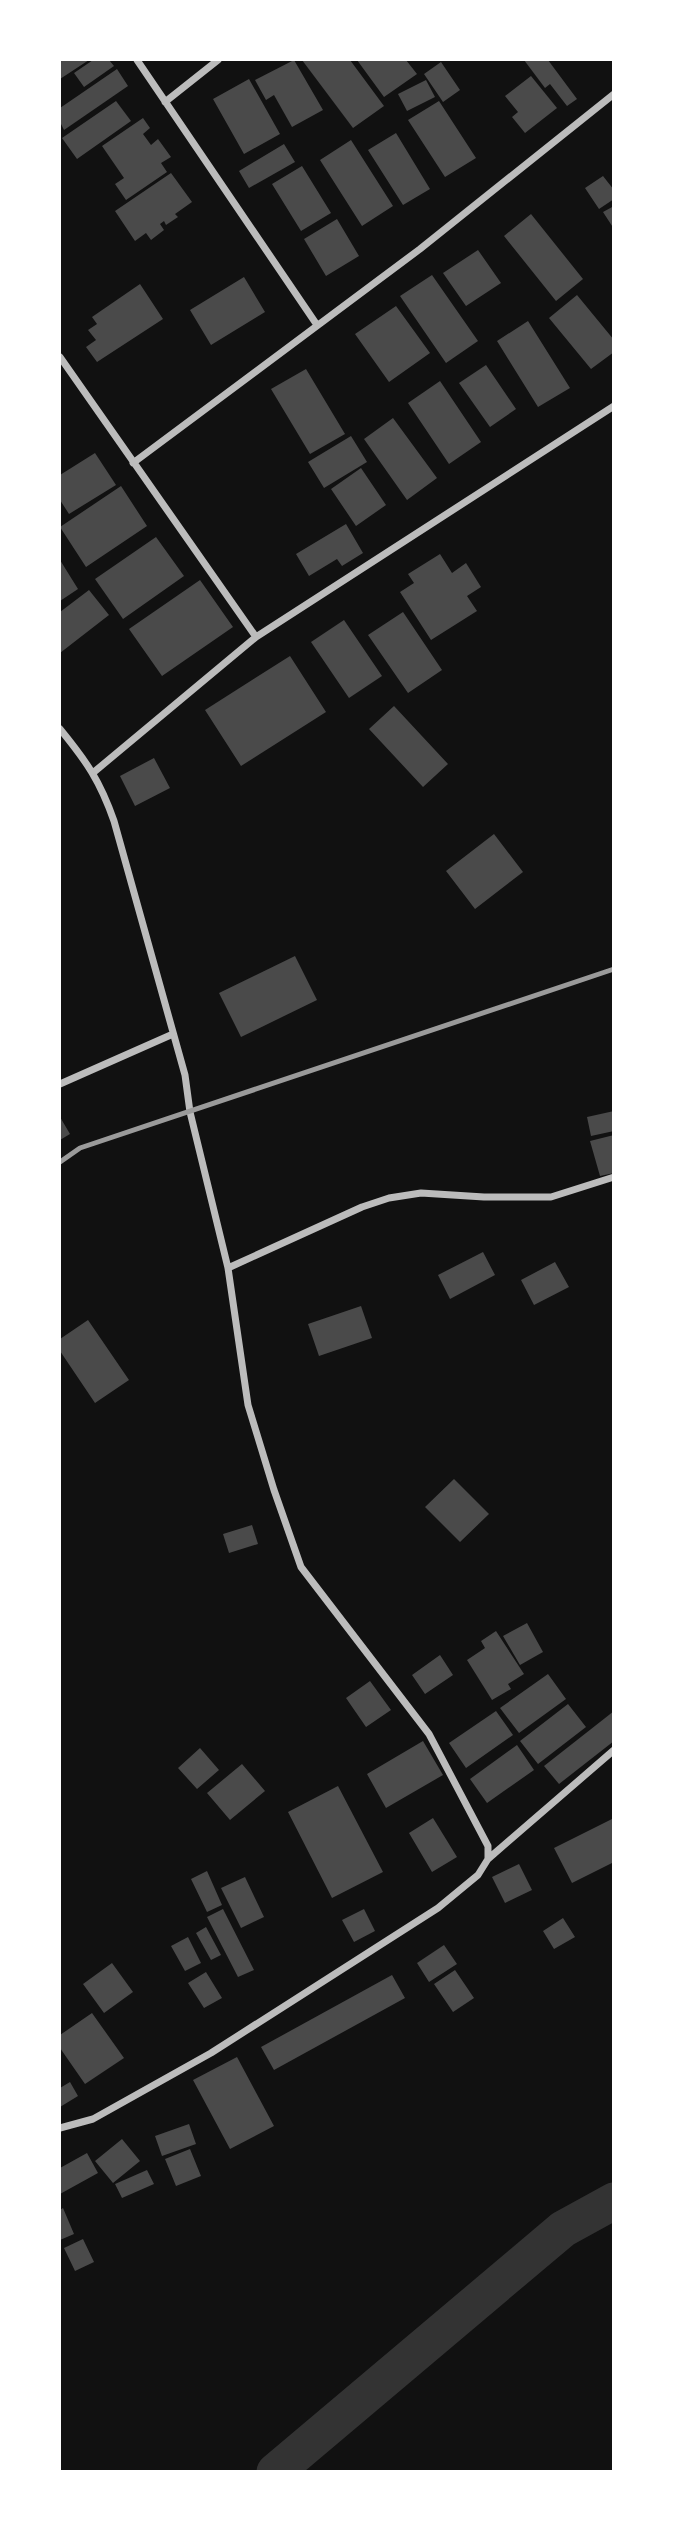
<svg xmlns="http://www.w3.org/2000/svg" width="673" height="2531" viewBox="0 0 673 2531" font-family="Roboto,sans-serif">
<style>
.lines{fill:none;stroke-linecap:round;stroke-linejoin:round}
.river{stroke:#333;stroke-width:37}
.building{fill:#4a4a4a}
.minor{stroke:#bcbcbc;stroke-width:7}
.rail{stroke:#9a9a9a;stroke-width:5}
</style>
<rect width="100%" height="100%" fill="#111"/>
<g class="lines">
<path class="river" d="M275,2472l288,-243 51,-28"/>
</g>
<path class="building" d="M60,60h29l-29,19z
M93,60h16l5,6 -30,21 -10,-14z
M294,60l29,50 -31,17 -18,-32 -8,5 -11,-20z
M302,60h48l34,46 -31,22z
M357,60h49l11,14 -33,23z
M524,60h24l29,39 -10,7 -17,-22 -5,4z
M441,62l19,28 -17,12 -19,-28z
M117,69l11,17 -64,44 -4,-8v-14z
M531,76l26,32 -32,25 -13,-16 6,-5 -13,-16z
M249,79l31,55 -36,20 -31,-55z
M426,80l9,17 -28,14 -9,-17z
M116,101l15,20 -54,38 -15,-21z
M439,101l37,57 -31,19 -37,-57z
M143,118l7,10 -7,6 8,11 7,-6 13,18 -10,6 6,9 -41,28 -11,-16 9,-6 -22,-32z
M396,133l34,56 -27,16 -35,-55z
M351,140l42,66 -31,20 -42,-66z
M284,144l11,18 -46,26 -10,-17z
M302,166l29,47 -30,18 -29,-47z
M171,173l21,29 -17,12 3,3 -12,8 -2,-4 -4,3 4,6 -13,10 -5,-7 -11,8 -20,-30z
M603,176l11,14v9l-15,10 -14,-21z
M614,206v23l-11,-17z
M531,214l52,65 -27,22 -52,-65z
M337,219l22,37 -33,20 -22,-37z
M478,250l23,33 -35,23 -23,-33z
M432,275l46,66 -32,22 -46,-67z
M244,277l21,35 -54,33 -21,-35z
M140,284l23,35 -66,43 -11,-15 10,-7 -8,-10 9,-6 -5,-7z
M577,295l37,45v12l-23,17 -42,-51z
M396,306l34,47 -41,29 -34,-48z
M528,321l42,67 -32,19 -41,-66z
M486,365l30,44 -26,18 -31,-44z
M306,369l39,65 -35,20 -39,-65z
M440,381l41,61 -32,22 -41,-61z
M393,418l44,60 -30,22 -43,-61z
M351,436l16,26 -43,26 -16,-26z
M95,453l21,32 -47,29 -9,-14v-25z
M361,468l25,37 -30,21 -25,-37z
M121,486l26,40 -61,41 -26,-40z
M346,524l17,29 -21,13 -5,-7 -28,17 -13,-22z
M156,537l28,39 -61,43 -28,-40z
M440,554l12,19 14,-10 15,24 -14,9 10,15 -46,29 -31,-48 14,-9 -6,-9z
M60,560l18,29 -18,12z
M200,580l33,47 -71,49 -33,-47z
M89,590l20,25 -49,38v-41z
M403,612l39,58 -34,23 -40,-58z
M344,620l38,56 -33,22 -38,-56z
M290,656l36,56 -85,54 -36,-56z
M394,706l54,58 -25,23 -54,-58z
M154,758l16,30 -35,18 -15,-30z
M494,834l29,38 -48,37 -29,-38z
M295,956l22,44 -76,37 -22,-44z
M614,1111v20l-23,5 -4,-19z
M60,1117l10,17 -10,6z
M614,1135v38l-14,3 -10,-35z
M483,1252l12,23 -45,24 -12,-24z
M555,1262l14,25 -35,18 -13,-25z
M361,1306l11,32 -53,18 -11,-32z
M88,1320l41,60 -34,23 -35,-52v-12z
M454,1479l35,35 -29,28 -35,-35z
M252,1525l6,19 -29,9 -6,-19z
M527,1623l16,29 -23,13 -17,-29z
M496,1631l28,43 -16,10 3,5 -19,11 -25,-40 18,-12 -4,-7z
M440,1655l13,20 -28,19 -13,-19z
M548,1674l18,25 -47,34 -19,-25z
M370,1681l21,29 -25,17 -20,-29z
M568,1704l18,23 -48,37 -18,-23z
M496,1711l17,24 -47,33 -17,-25z
M614,1711v30l-55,43 -15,-18z
M423,1741l20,34 -57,33 -19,-34z
M517,1745l17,25 -47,33 -17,-24z
M200,1748l19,22 -22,19 -19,-21z
M242,1764l23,27 -35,29 -23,-27z
M338,1786l45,86 -51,26 -44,-86z
M433,1818l24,39 -25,15 -23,-39z
M614,1818v44l-42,21 -18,-35z
M519,1864l13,26 -27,13 -13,-26z
M207,1871l15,34 -15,7 -16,-33z
M245,1877l19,40 -23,11 -20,-40z
M223,1909l31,61 -16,7 -31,-60z
M364,1909l11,22 -21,11 -12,-22z
M563,1918l12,19 -21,12 -11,-18z
M206,1927l15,28 -10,5 -15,-27z
M188,1937l13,26 -16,8 -14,-25z
M444,1945l13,19 -28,18 -12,-19z
M112,1963l21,29 -29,21 -21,-29z
M455,1970l19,28 -21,14 -19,-28z
M206,1972l16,26 -18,10 -16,-25z
M392,1975l13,23 -131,72 -13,-23z
M92,2013l32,45 -39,26 -25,-36v-13z
M237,2057l37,69 -44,23 -37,-69z
M70,2082l8,14 -18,11v-19z
M189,2124l7,20 -34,12 -7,-20z
M122,2139l18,22 -27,22 -18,-22z
M190,2149l11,27 -25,10 -11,-27z
M87,2153l11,20 -38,21v-26z
M147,2170l7,14 -32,14 -7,-14z
M63,2208l11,26 -14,6v-30z
M83,2239l11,23 -19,9 -11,-23z"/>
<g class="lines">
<path class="minor" d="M137,60l180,265
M165,102l53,-42
M60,357l196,280
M133,463l287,-214 194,-155
M60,729c27,33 40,52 54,92l71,254 5,37 38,156 20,137 26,85 27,77 128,167 59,112v13l-10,16 -40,33 -227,145 -118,66 -33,9
M94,772l162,-135 358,-231
M60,1084l113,-50
M228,1268l134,-61 27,-9 32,-5 63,4h67l63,-20
M488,1859l126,-109"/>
<path class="rail" d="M60,1162l20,-14 534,-179"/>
</g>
<rect width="673" height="2531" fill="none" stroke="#ffffff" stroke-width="122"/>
</svg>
